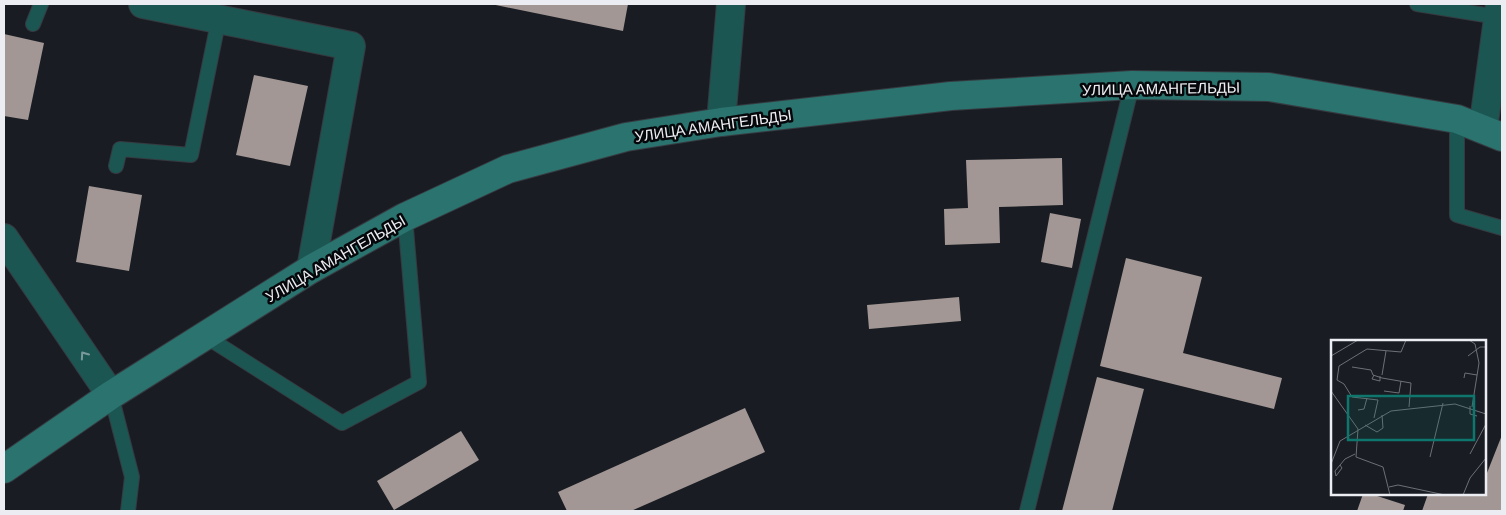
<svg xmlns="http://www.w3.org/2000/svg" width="1506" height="515" viewBox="0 0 1506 515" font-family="Barlow,sans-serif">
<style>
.building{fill:#a29794}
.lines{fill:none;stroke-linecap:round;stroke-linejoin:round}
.lane-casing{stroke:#363a40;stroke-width:16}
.street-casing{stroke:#363a40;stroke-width:30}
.secondary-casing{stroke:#363a40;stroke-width:30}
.lane{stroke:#1c5652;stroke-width:14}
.street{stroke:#1c5652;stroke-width:28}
.secondary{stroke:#2a736e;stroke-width:28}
.oneway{stroke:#799a9a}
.labels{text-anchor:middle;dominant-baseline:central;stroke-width:5;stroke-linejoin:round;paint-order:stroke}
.street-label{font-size:15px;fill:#ebedf2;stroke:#06070a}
.inset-road{fill:none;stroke:#6d7076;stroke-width:1}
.view{fill:#0f766e;fill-opacity:0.15;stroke:#0f766e;stroke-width:2.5}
.inset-edge{fill:none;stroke:#ebedf2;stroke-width:2.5}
</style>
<rect width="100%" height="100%" fill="#191d23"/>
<path class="building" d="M491,4h137l-5,27z
M4,34l40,9 -16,77 -24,-4z
M254,75l54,11 -18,80 -54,-11z
M1062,158l1,47 -64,2 1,36 -55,2 -1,-36 24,-1 -2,-48z
M89,186l53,9 -13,76 -53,-9z
M1050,213l31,6 -9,49 -31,-6z
M1126,258l76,19 -19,76 99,25 -8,31 -174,-43z
M959,297l2,24 -92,8 -2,-24z
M1097,377l47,12 -32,122h-50z
M745,408l20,44 -134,59h-64l-9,-19z
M461,431l18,29 -85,50 -17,-29z
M1502,435v76h-80l6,-17h57v-16z
M1363,494h8l34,11 -2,6h-46z"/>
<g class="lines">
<defs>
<path id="lane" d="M1417,4l81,13
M33,24l8,-20
M1457,119v96l45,13
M116,166l4,-17 71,6 28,-137
M205,336l137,87 77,-41 -14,-165
M111,395l21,82 -4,34
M1027,511l105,-426"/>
<path id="street" d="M143,4l208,42 -40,223
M721,122l10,-118
M1483,129l17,-125
M4,238l107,157"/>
<path id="secondary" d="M4,469l107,-74 200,-126 94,-52 103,-48 118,-32 95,-15 230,-26 181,-11 137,2 188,32 45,18"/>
</defs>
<use href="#lane" class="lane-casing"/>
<use href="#street" class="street-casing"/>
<use href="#secondary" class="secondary-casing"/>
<use href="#lane" class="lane"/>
<use href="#street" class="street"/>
<use href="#secondary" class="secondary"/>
</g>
<defs><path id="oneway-chevron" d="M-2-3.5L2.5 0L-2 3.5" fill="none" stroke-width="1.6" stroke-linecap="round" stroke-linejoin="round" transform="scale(1.25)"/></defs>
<use class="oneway" href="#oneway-chevron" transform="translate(84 355) rotate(-125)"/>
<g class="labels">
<g class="street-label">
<text transform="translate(1161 88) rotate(-1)">УЛИЦА АМАНГЕЛЬДЫ</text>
<text transform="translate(713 125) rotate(-8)">УЛИЦА АМАНГЕЛЬДЫ</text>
<text transform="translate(335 258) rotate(-30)">УЛИЦА АМАНГЕЛЬДЫ</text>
</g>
</g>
<g transform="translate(1331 340)">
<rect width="155" height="155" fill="#191d23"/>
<path class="inset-road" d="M138,0l6,4 4,19 -7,44M0,16l27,-16M137,16l12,-9h6M21,27l19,3 2,5 9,3 29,5 -2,24M43,35l-2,4 8,2v-5M51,35l4,-24M133,38l1,-5 12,2M0,51l27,38 -2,28 27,10 7,28M53,51l15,2 2,-12M139,66v8l7,2M27,70l6,-1 3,-11M43,78l4,-18 -26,-3 -8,-13 -7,-4 2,-14 28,-17 34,3 5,-12M34,85l12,7 6,-4 -1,-13M139,114l16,-30M99,117l13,-54M0,124l9,-23 51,-30 64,-7 31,10M9,125l2,3 -6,8 -1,-5 10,-12 10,-5M58,147l9,-2 47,10M132,155l7,-17 16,-20"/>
<path class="view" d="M17,56h126v44h-126z"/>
<rect width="155" height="155" class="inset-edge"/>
</g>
<rect width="1506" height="515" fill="none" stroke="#ebedf2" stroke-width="10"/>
</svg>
